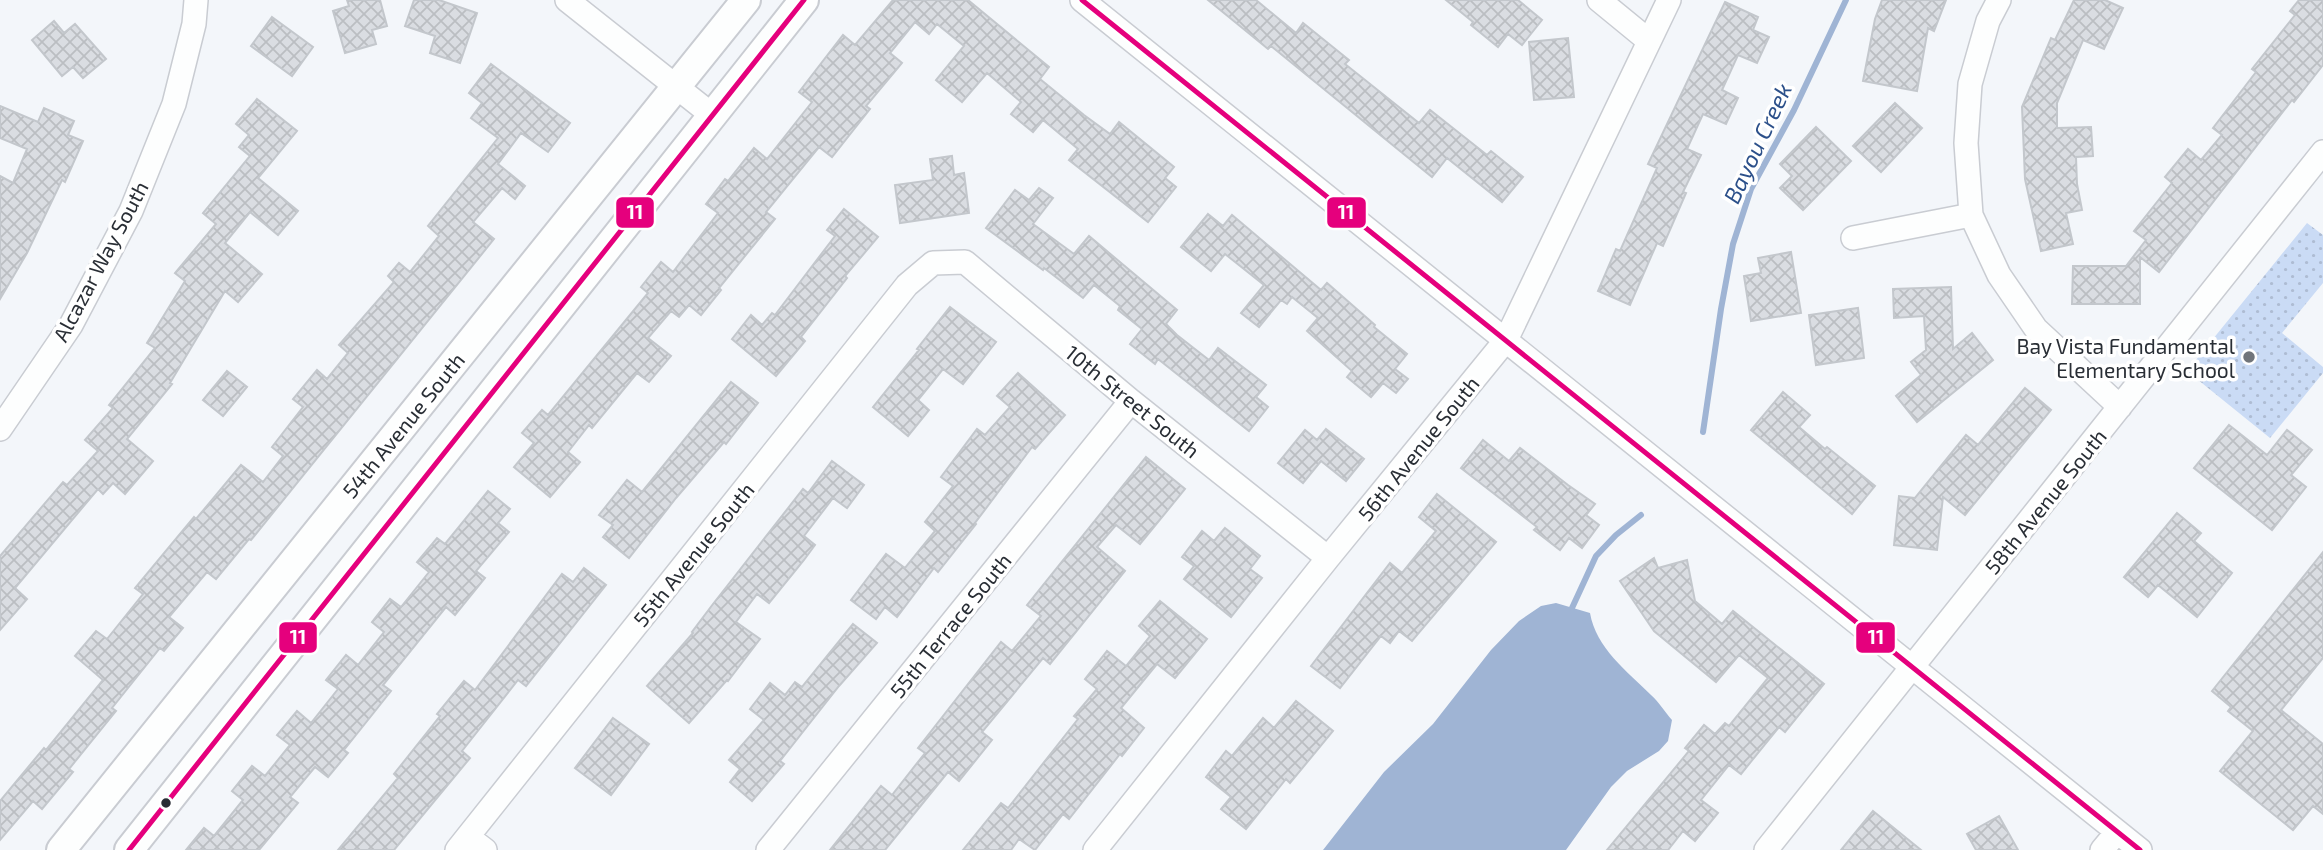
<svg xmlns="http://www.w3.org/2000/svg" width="2323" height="850" viewBox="0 0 2323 850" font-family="'Exo 2',sans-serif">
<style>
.park{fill:url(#park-dots)}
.water{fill:#9fb4d4}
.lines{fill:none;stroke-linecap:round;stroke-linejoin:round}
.stream{stroke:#9fb4d4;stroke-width:6}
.building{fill:url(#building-cross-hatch);stroke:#c3c7cc;stroke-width:2}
.minor-casing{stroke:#c9ccd2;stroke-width:26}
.major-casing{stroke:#c9ccd2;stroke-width:32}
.minor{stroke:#fdfefe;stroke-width:23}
.major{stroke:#fdfefe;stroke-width:28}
.bus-1-casing{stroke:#fff;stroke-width:10}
.bus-1{stroke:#e5007d;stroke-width:5}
.poi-dot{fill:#70747a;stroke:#fff;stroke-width:2.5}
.bus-dot{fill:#292e35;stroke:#fff;stroke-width:2.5}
.labels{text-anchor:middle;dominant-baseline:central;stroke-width:7;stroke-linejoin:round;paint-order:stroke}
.street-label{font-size:21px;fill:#292e35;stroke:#fff}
.poi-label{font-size:21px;fill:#292e35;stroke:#fff;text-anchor:end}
.water-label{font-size:23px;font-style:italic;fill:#2c508a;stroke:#fff}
.line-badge{stroke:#fff;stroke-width:2.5}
.badge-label{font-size:19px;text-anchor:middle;font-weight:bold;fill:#fff}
</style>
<defs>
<pattern id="park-dots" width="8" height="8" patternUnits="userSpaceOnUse" patternTransform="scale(1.75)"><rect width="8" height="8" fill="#cadbf5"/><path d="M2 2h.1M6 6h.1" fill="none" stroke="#aebcd3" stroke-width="1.8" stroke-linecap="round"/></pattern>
<pattern id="building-cross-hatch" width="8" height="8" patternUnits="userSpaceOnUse" patternTransform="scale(1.75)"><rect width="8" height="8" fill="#dadde2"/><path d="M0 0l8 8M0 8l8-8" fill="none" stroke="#bbbec2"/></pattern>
</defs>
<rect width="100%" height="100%" fill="#f3f6fa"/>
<path class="park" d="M2307,223l16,12v48l-41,50 41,34v6l-53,65 -83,-67z"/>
<path class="water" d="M1556,603l34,10c6,35 37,58 61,82 8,7 14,17 21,25l-4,21 -9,10 -32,20 -16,16 -45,63h-243l61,-78 49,-48 58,-74 28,-29 22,-15z"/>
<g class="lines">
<path class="stream" d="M1703,432l18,-123 12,-65 18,-55 43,-79 52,-110
M1572,608l24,-52 20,-21 25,-20"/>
</g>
<path class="building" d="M347,0h33l7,26 -15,4 4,14 -31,9 -12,-42 16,-5z
M414,0h25l38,13 -17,50 -30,-10 5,-17 -30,-10z
M893,0h75l81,67 -9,12 44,36 26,19 9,-12 55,45 -9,11 11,9 -28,35 -79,-62 9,-11 -35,-29 -10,12 -22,-18 10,-12 -34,-29 -25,29 -26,-22 28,-34 -27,-22 -8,10 -14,-12 -25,31 12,10 -36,43 4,3 -38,48 -13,-10 -53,65 9,7 -56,69 2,2 -20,25 -12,-10 -10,12 -8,-6 -23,27 23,18 -22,26 -12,-9 -45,55 -3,-3 -21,27 12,10 -30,35 -36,-30 20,-24 -12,-10 20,-23 6,5 100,-122 -7,-6 20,-25 12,10 45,-59 -12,-9 19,-25 3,2 26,-33 13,11 26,-33 19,-24 -13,-10 44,-57 12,10z
M1208,0h48l40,33 7,-10 46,37 -4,4 74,59 11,-13 57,45 4,-4 32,26 -21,25 -55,-44 -15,19 -161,-131 -3,3z
M1446,0h72l24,20 -20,25 -14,-11 -10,13 -27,-22 2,-3z
M1882,0h64l-12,31 -6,-3 -11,63 -54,-10 12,-62z
M2074,0h31l18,8 -19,41 -21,-9 -26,63v25l34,-1 2,29 -17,1 1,27 5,26 -16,3 7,31 -32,7 -16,-72 -3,-72 29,-69 4,2z
M2299,0h24v65l-29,37 -2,-2 -133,172 -19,-15v47h-68l1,-38h53l20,-26 -12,-9 38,-48 -7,-6 23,-28 13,11 21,-25 -9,-7 43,-56 -4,-3 43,-54 -5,-4z
M1725,2l33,15 -5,13 16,7 -12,26 -19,-8 -16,35 16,8 -12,26 -23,-10 -16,35 14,6 -18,37 3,1 -23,53 -6,-3 -27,62 -32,-14 18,-42 4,2 37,-83 -9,-4z
M272,17l41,30 -21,29 -41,-30z
M54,21l10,12 11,-9 31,35 -23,19 -10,-11 -11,9 -30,-36z
M1568,38l6,59 -40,3 -5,-58z
M491,64l79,59 -22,29 -27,-19 -23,31 27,22 -10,13 -13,-11 -29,34 21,17 -243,301 -2,-1 -33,40 -9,-7 -38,45 14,11 -19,23 -4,-3 -48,60 4,3 -47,58 4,3 -31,37 -9,-8 -33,39v-39l44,-53 2,2 57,-70 -28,-24 21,-25 11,8 36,-45 -8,-6 59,-71 2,2 45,-54 22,17 20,-26 -11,-9 31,-40 -10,-8 24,-29 10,9 21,-26 -9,-8 55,-63 -6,-6 11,-13 11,9 29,-36 -11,-10 70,-88 -27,-20 11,-15 -13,-10z
M257,99l40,32 -39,47 40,33 -20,24 -28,-23 -25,31 37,31 -24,28 -13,-11 -55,92 2,1 -45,55 26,22 -28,33 -12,-11 -10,11 -5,-5 -83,99 12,11 -27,31v-74l63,-74 4,3 31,-34 -13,-11 28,-32 -4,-3 46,-57 -8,-5 38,-62 -10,-8 41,-49 -13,-11 47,-57 -11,-9 10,-12 -13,-11z
M1895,103l27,25 -41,44 -28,-26z
M0,106l38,16 6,-14 30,13 -6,14 15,6 -18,41 -3,-2 -35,73 -27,46v-123l13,7 14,-34 -27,-11z
M1816,127l35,34 -48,49 -23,-22 12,-12 -12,-12z
M952,156l2,19 10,-2 5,40 -69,10 -5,-38 38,-5 -3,-21z
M1039,188l14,10 -20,26 41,30 15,-18 88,74 -11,14 11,11 32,25 9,-12 48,37 -10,12 12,10 -19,24 -91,-72 -3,5 -25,-20 12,-15 -24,-19 2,-4 -26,-21 -11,13 -39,-30 -1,2 -57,-42 29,-38 14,10z
M844,209l34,28 -33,39 2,2 -46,59 4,4 -29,35 -44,-37 19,-24 11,10 10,-12 3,2 60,-79 -8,-6z
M1208,214l15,12 9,-11 89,75 6,-7 48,42 -1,2 33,27 -12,15 13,10 -12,14 -13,-10 -12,14 -24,-20 5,-6 -45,-40 11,-13 -26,-21 -5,7 -6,-4 -22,27 -18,-14 23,-28 -39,-31 -14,17 -30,-24z
M1791,252l10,61 -50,8 -7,-45 17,-3 -3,-15z
M1951,287l2,62 19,-16 21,27 -76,62 -21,-26 25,-21 -10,-13 15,-12 -2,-34 -30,2 -1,-29z
M950,307l46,35 -33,42 -20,-15 -25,31 11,10 -21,26 -35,-29 46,-57 -2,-1z
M1858,308l6,50 -48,7 -7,-50z
M227,371l20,16 -24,29 -20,-16z
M1018,373l47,42 -30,34 -3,-2 -57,76 1,1 -38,48 -4,-4 -37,49 -12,-10 -9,12 -25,-19 35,-46 19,14 30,-37 -10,-9 28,-36 -12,-9 36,-48 8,6 25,-28 -13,-11z
M731,382l27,21 -32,41 -2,-2 -48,56 -47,60 -26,-21 10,-12 -14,-10 28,-35 15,12z
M2025,388l26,22 -86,105 -22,-18 -6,53 -43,-5 5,-49 16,2 51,-63 12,10z
M1783,392l27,23 -11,12 26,22 2,-2 48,39 -23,28 -101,-84z
M2229,425l38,30 20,-25 25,20 -21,25 15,12 -34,43 -78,-62z
M1326,429l38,30 -18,22 -25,-20 -18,22 -25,-20 27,-33 12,10z
M1483,440l26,21 11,-13 48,37 27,19 -9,11 13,10 -17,23 -13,-10 -9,12 -26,-20 3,-3 -76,-59z
M1146,457l39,32 -45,55 -24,-19 -19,22 28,24 -75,93 -7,-6 -61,74 10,8 -33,41 -11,-9 -63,78h-55l51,-64 11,9 33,-42 -7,-5 83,-106 11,9 29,-35 -14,-11z
M832,461l32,24 -17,23 -14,-10 -29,38 11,9 -11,15 -35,43 -12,-9 -21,28 24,17 -32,42 -1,-1 -38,43 -42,-37 46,-53 -1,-1 21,-28 90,-115 5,4z
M488,491l22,18 -12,14 11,9 -33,39 9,7 -30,37 -9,-8 -63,78 8,6 -47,59 4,3 -20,24 -13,-10 -25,30 8,6 -39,47h-73l18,-22 10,8 29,-36 -11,-9 20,-25 13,10 25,-31 -13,-10 20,-24 14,12 27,-34 -12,-9 20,-25 12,10 26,-33 -12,-10 18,-23 11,8 28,-35 -12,-10 20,-24 8,6z
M1437,494l59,48 -84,99 -13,-10 -9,12 -9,-7 -41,52 -29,-22 79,-103 12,10 34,-42 -17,-14z
M2177,513l24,20 -7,8 38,32 -35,44 -39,-32 -10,12 -24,-20z
M1225,528l35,28 -10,13 12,9 -31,39 -47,-38 10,-13 -12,-9 20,-26 12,10z
M2323,552v106l-42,52 42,34v70l-10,-8 -20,24 -73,-59 33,-40 -25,-20 3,-4 -19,-16z
M1654,558l4,10 29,-8 8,41 27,23 11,-13 91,73 -39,48 -6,-5 -38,47 -12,-9 -28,35 17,13 -23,28 -12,-10 -15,19h-61l82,-99 -4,-3 19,-23 11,9 10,-11 4,3 39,-48 -29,-23 -23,27 -62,-51 -34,-50z
M584,568l22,17 -80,101 -8,-6 -56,71 8,7 -76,92h-56l60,-72 -4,-4 46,-58 -3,-2 27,-33 11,9 87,-116 11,8z
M1160,601l47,38 -32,39 -18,-14 -36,44 23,20 -22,28 -2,-2 -51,65 -6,-5 -28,36 -16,-11 -8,11h-48l38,-47 7,5 70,-89 -4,-3 23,-27 -12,-10 22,-28 19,15 24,-30 -11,-10z
M853,624l24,19 -38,43 -59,75 4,3 -32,37 -22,-19 10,-13 -11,-9 35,-40 -14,-11 20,-26 15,12 10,-13 7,5z
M1296,701l37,30 -43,52 -4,-4 -40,50 -25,-20 10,-12 -25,-20 20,-26 6,5 31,-38 11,10z
M613,718l36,26 -38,51 -36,-27z
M1873,811l48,39h-80z
M1999,816l19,34h-42l-9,-16z"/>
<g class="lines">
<defs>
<path id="minor" d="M567,0l145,115
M1082,0l1058,850
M1599,0l50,41
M1999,0l-11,21 -18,63 -4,59 5,72 28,60 37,54 84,78
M1853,238l118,-23
M0,429l71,-104 60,-114 43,-107 20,-80 2,-24
M468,837l17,13
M457,850l450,-565 26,-22 32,-1 166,139 197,157
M768,850l363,-449
M1095,850l233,-292 178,-218 163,-340
M1766,850l557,-698
M2102,850l15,-18"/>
<path id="major" d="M61,850l685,-850
M129,850l675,-850"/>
</defs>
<use href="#minor" class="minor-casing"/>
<use href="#major" class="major-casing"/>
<use href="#minor" class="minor"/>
<use href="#major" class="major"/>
<defs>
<path id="bus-1" d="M1082,0l1058,850
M129,850l675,-850"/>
</defs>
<use href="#bus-1" class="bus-1-casing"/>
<use href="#bus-1" class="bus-1"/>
</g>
<circle class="poi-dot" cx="2249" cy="357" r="7"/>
<circle class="bus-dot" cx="166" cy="803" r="6"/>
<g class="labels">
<g class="street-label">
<text transform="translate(100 261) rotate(-62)">Alcazar Way South</text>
<text transform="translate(1133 401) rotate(39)">10th Street South</text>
<text transform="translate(403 425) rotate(-51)">54th Avenue South</text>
<text transform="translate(1418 448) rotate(-51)">56th Avenue South</text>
<text transform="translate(2045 501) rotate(-51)">58th Avenue South</text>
<text transform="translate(693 554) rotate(-51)">55th Avenue South</text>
<text transform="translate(950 625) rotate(-51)">55th Terrace South</text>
</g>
<g class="poi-label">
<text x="2235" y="345">Bay Vista Fundamental<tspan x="2235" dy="24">Elementary School</tspan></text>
</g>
<g class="water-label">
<text transform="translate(1757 143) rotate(-65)">Bayou Creek</text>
</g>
</g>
<g class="line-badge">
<rect x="1326" y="196" width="41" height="33" rx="7" fill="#e5007d"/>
<rect x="615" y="196" width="40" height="33" rx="7" fill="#e5007d"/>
<rect x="278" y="621" width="40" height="33" rx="7" fill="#e5007d"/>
<rect x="1855" y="621" width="41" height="33" rx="7" fill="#e5007d"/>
</g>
<g class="badge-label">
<text x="1346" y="219">11</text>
<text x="635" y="219">11</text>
<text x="298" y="644">11</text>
<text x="1876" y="644">11</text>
</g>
</svg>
